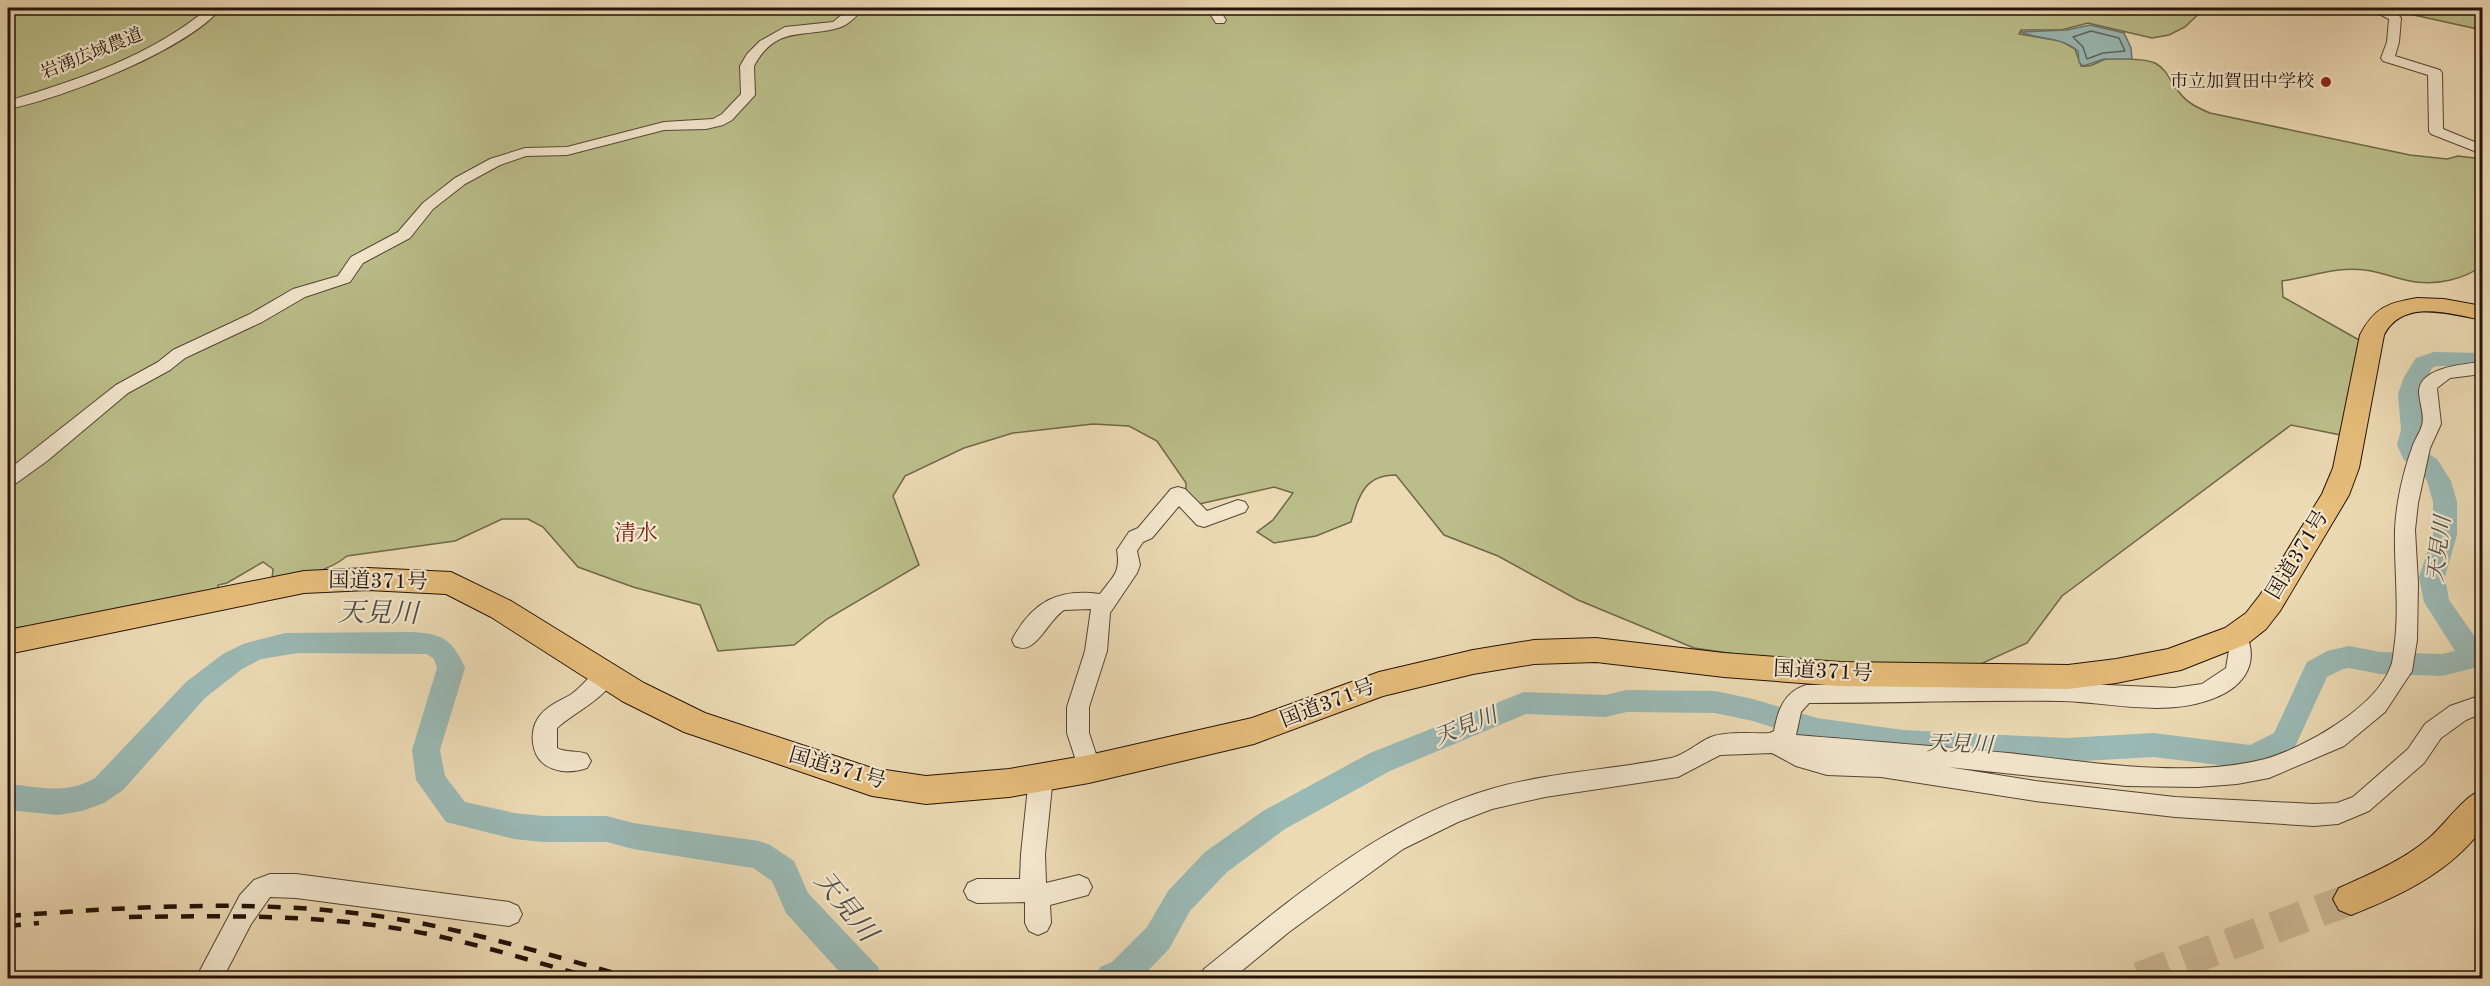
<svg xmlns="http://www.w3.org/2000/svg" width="2490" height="986" viewBox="0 0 2490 986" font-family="'Old Standard TT','Noto Serif JP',serif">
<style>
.green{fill:#bbbe8a;stroke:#6f6849;stroke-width:1.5}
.water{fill:#9ab9b5;stroke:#6a7670;stroke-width:1.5}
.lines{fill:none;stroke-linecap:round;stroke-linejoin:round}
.shore{stroke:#5e665e;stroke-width:1.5}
.river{fill:#9ab9b5;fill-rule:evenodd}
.highway-tunnel{stroke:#cebc9a;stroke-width:32;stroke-dasharray:32 16;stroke-linecap:butt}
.minor-casing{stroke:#543;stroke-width:2}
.highway-casing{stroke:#231208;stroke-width:2}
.minor{fill:#f3e7ce;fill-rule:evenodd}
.highway{fill:#e6bd7a;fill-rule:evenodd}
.rail{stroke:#231208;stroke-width:4.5;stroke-dasharray:13 13;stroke-linecap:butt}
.poi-dot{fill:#8f2418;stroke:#f3e7ce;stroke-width:2}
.labels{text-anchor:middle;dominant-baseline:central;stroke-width:4.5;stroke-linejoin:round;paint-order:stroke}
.far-street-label{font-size:18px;fill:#231208;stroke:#f3e7ce}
.far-poi-label{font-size:18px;fill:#231208;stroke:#f3e7ce;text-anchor:end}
.street-label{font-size:21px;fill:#231208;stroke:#f3e7ce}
.neighbourhood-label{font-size:22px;fill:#7a1f14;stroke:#f3e7ce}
.water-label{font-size:22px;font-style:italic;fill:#4d4c45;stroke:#f3e7ce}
.near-water-label{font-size:27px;font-style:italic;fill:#4d4c45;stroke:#f3e7ce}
</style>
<rect width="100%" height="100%" fill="#ecdab4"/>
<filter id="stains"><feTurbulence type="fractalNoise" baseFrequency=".00333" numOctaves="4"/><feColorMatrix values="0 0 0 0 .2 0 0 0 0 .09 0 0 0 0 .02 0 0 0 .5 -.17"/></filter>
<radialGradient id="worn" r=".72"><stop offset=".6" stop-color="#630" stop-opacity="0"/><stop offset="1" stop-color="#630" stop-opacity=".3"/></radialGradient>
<path class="green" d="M8,8h2197l-20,19 -16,8 -17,3 -64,-15 -27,7h-40l-2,4 42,7 14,8 6,17c9,1 13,-2 22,-6 8,-3 43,-1 52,3 13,7 15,19 24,29 8,11 19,16 31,21l200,42 37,4 11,-3 24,3v107c-18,13 -44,19 -66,16 -17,-2 -34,-10 -51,-12 -28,-4 -55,7 -83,11l1,16 76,43 -8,41 -5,55 -55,-11 -229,171 -35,47 -53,24 -183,-5 -97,-14 -116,-48 -80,-44 -54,-21 -48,-60c-32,0 -37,21 -45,47l-35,14 -42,7 -17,-11 16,-12 20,-27 -19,-6 -88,20v-24l-29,-42 -28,-15 -36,-2 -80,9 -49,15 -59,28 -12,20 26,69 -92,54 -33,26 -76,6 -18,-46 -67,-18 -55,-20 -35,-40 -15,-8h-26l-47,22 -108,15c-22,18 -48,20 -75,23l1,-10 -10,-7 -36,21 -9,2v5l-130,28 -80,11z
M2382,8h100v22z"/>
<path class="water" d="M2090,25l34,8 7,15 1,11h-28l-21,7 -4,-4 -1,-11c-18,-15 -38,-11 -58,-19l47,-2z"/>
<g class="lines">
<path class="shore" d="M2091,31l28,7 6,13 -22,2 -16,6 -4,-12 -10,-10z"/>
<path class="river" d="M2434,352l48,1v14l-45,-1 -5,2 -12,26 3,36 -2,15 1,5 15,9 14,22 6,21v33l-12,42 4,23 33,47 -1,12 -3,8 -36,9 -62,-2 -31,-6 -6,1 -16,8 -33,72 -42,20 -99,-12 -87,5 -163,-8 -86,-12 -64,-21 -38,-8 -88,-1 -22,5 -79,-3 -136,57 -105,58 -58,43 -37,39 -21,38 -28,29h-45l4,-11 12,-5 35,-35 21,-36 37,-39 58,-41 107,-58 154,-61 81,3 22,-5 88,1 38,8 64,19 86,12 163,8 87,-5 97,12 24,-12 33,-71 20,-11 22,-5 31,6 62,2 13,-3 -31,-49 -5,-25 14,-42v-33l-6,-21 -6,-10 -17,-11 -7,-15 4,-15 -3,-36 6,-17 12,-19z
M411,632c30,1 42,7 54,36l-25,82 5,26 20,26 49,11 29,3h64l26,7 126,18 11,4 24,16 14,32 70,74 4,11h-37l-59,-65 -14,-32 -19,-13 -120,-19 -26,-7h-64l-29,-3 -68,-17 -30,-42 -4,-30 25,-82 -3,-9 -7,-5 -129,-1 -37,6 -19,10 -37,29 -82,92 -19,13 -22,8 -24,4 -50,-5v-26c30,3 59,11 87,-6l91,-96 37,-28 20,-10 42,-11z"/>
<path class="highway-tunnel" d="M2139,978l212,-79"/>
<defs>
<path id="minor" d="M208,8h13c-34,42 -160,91 -213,101v-8c69,-21 144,-45 200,-93z
M850,8h13c-5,7 -16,18 -25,20 -35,10 -62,-3 -84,38l1,29 -23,25 -9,5 -17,4 -42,1 -97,25 -41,1 -26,9 -35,19 -32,25 -23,29 -47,25 -13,19 -45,15 -43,25 -77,36 -15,12 -42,23 -81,68 -32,23 -7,2v-16l108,-85 42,-23 15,-12 77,-36 43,-25 45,-13 13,-19 47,-25 25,-29 32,-25 35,-19 35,-11 42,-1 97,-25 49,-3 9,-5 19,-20 -1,-28 7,-12 13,-13 25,-14 48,-5z
M1206,8h12l8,12 -2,3h-8z
M2367,8c13,-1 25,-1 34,10l-2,24 -4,14 45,14 2,3 1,56 39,16v9l-51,-20 -2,-3 -1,-56 -45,-14 -2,-3 6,-16 2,-23z
M2462,8h20v8l-18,-5z
M2482,362v12l-32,4 -13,10 4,36 -11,24 -12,55 -3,27 3,53 -1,57 -5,31 -27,41 -41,34 -75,32 -32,6 -40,3 -71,-1 -178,-19 87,14 140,16 139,7 23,-1 16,-6 55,-48 17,-25 25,-18 32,-11v18l-16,7 -25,18 -17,25 -55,48 -31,13 -24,2 -139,-9 -140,-16 -154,-24 -54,-2 -31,-9 -24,-13 -52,2 -42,22 -133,20 -53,12 -34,13 -55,27 -114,83 -56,46h-33l4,-9c86,-69 179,-149 287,-180 59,-17 120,-19 180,-31 14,-3 26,-15 40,-21 17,-6 41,-3 59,-4l4,-2c4,-21 10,-39 32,-46l256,-2 112,5 28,-4 24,-16 3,-18 -4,-14 3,-6 8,-2 8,2c19,36 -4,61 -38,71 -45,15 -99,1 -145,0 -84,-1 -168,2 -252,2l-8,9 -5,23c71,6 142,11 212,18 79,9 180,26 257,6 39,-11 110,-51 125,-91 3,-5 3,-13 4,-19 6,-40 0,-79 1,-119 1,-26 8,-58 17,-82 2,-8 8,-15 10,-23 3,-10 -3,-23 -3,-34 1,-24 46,-27 63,-29z
M1178,487l7,2 22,22 31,-11 7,2 3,5 -3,5 -41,15 -7,-2 -18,-19 -27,32 -9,4 -6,9 3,14 -3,8 -27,40 -3,38 -18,56v26l12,36 -4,7 -8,3 -8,-3 -14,-43v-26l18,-56 6,-42 -27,1c-13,9 -22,29 -34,36 -5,3 -10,2 -15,0l-3,-6c20,-38 46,-52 88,-46 13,-18 21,-21 17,-44l12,-18 9,-4 33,-39z
M606,666l8,3 3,6c-13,25 -41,36 -60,53v20c9,5 20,2 30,6l4,7 -4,7c-23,8 -51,2 -54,-25 -1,-8 0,-16 4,-23 7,-13 21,-18 33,-25 13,-8 21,-24 36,-29z
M1041,767l8,3 4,7 -8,77 1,29 33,-8 9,4 4,8 -4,8 -38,10 1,18 -4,8 -9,4 -9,-4 -4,-8v-21l-48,1 -9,-4 -4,-8 4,-8 9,-4h43l1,-25 8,-77 4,-7z
M270,874h26l213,28 9,4 4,8 -4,8 -9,4 -213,-28 -26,-1 -19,27 -28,54h-27l44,-83 14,-15z"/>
<path id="highway" d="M2417,298l27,1 38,7v14c-31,-6 -79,-22 -98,15l-25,133 -10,27 -69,116 -14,18 -19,15 -66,26 -65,13 -48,6 -228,-3 -116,-9 -128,-15 -62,2 -61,10 -90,22 -129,48 -165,39 -80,14 -83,7 -54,-8 -188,-64 -62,-31 -131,-84 -45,-23 -78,-4 -64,3 -296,61v-24l296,-59 64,-3 83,4 60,29 133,82 61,30 167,55 54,8 83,-7 80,-14 163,-37 127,-46 94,-22 61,-10 62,-2 128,15 116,9 228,3 48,-6 52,-10 57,-21 21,-15 14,-18 62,-101 11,-26 27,-133c14,-27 27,-32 57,-37z
M2482,790v39c-32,43 -82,67 -131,86l-12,-5 -6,-11 6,-11c31,-14 63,-27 89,-49 18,-15 34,-42 54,-49z"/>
</defs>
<use href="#minor" class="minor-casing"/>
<use href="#highway" class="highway-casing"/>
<use href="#minor" class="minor"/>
<use href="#highway" class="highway"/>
<path class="rail" d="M8,916c121,-9 243,-17 363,-1 89,12 175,39 261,63
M129,917c88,-1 177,-3 265,11 67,10 133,32 199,50
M8,926l31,-3"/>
</g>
<circle class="poi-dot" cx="2326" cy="82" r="6"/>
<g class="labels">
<g class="far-street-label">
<text transform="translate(92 54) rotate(-22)">岩湧広域農道</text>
</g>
<g class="far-poi-label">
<text x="2314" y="82">市立加賀田中学校</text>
</g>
<g class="street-label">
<text transform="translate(2298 555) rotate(-59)">国道371号</text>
<text transform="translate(378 582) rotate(1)">国道371号</text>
<text transform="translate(1823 672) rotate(3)">国道371号</text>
<text transform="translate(1328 704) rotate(-21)">国道371号</text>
<text transform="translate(837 769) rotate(16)">国道371号</text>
</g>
<g class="neighbourhood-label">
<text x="636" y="534">清水</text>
</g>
<g class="water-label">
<text transform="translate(2440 549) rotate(-83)">天見川</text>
<text transform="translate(1466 727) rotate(-22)">天見川</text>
<text transform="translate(1960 745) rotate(2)">天見川</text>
</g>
<g class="near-water-label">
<text transform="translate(378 614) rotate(1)">天見川</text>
<text transform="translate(845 907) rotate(51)">天見川</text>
</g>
</g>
<rect width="2490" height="986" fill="none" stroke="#ecdab4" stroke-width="30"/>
<rect x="9" y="9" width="2472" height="968" fill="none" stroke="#231208" stroke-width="3"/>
<rect x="15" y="15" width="2460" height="956" fill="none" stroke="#231208" stroke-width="1.5"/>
<rect width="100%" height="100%" filter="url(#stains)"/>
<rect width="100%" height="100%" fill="url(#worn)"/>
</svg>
